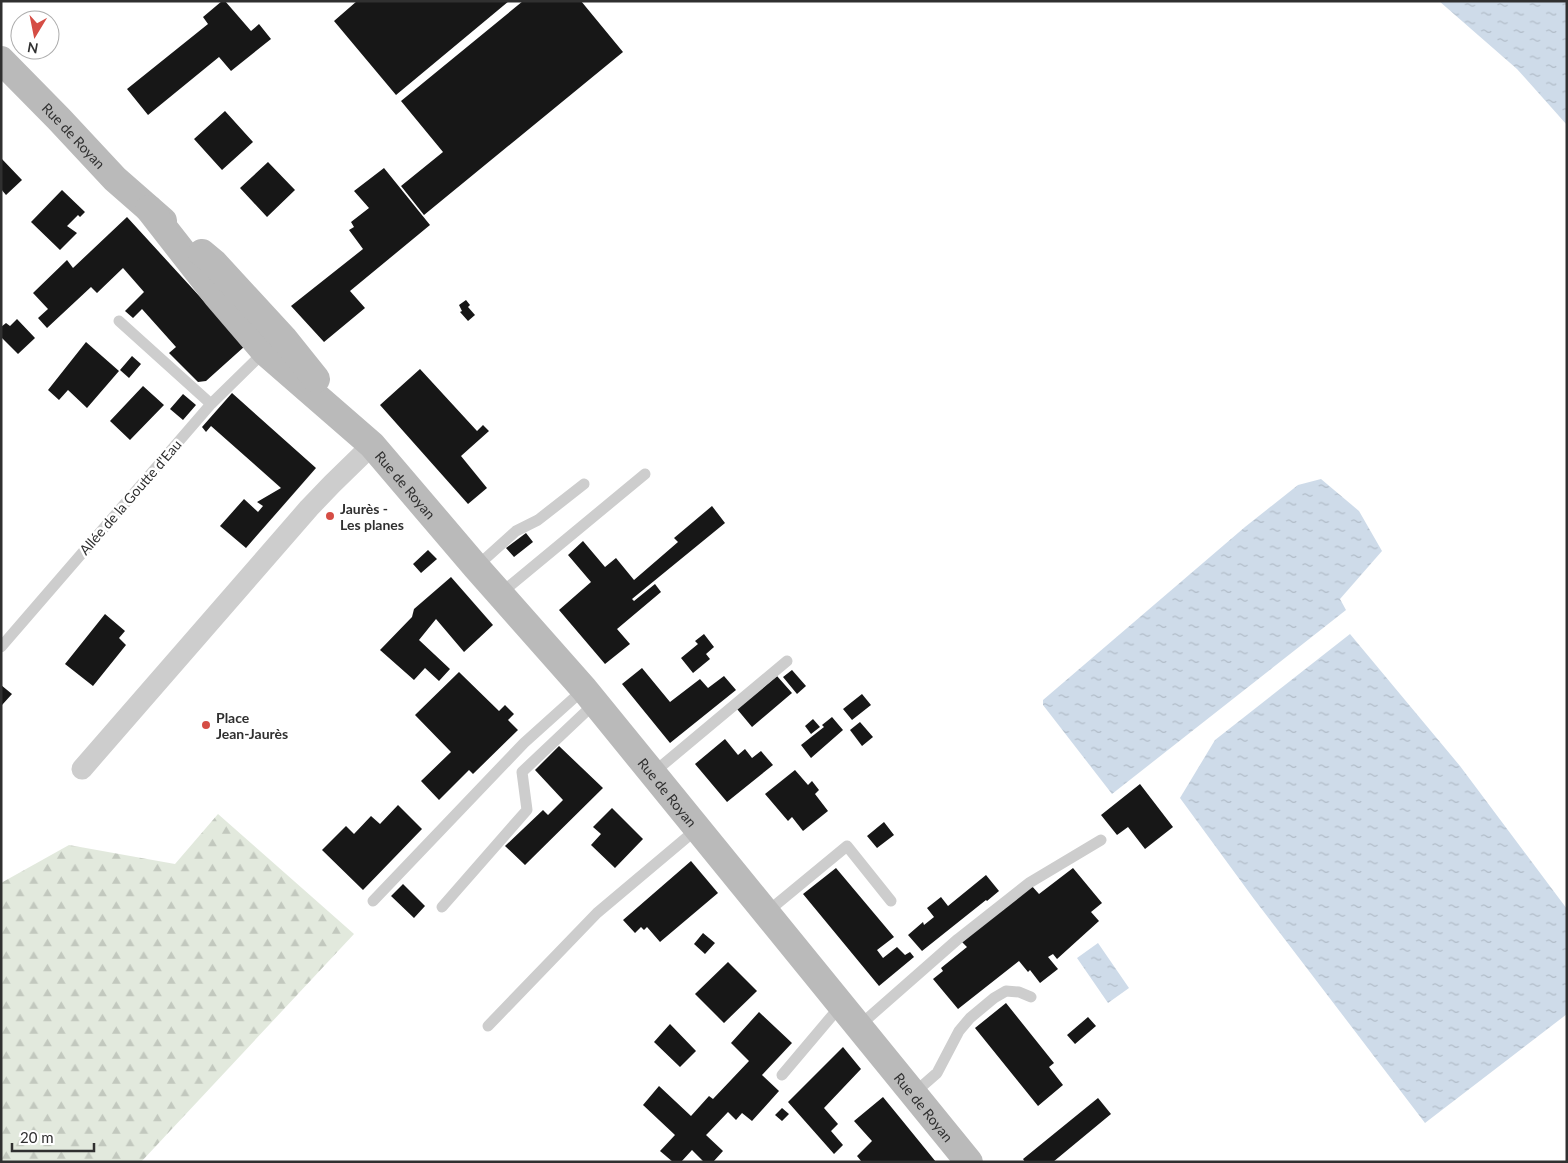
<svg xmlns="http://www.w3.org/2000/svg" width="1568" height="1163" viewBox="0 0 1568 1163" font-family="Lato,sans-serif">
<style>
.forest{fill:url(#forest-firs)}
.water{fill:url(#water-ripples)}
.building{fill:#171717}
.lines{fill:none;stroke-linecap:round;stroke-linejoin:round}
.service{stroke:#cdcdcd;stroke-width:11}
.minor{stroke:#cdcdcd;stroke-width:21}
.secondary{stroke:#bababa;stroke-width:28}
.poi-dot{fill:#d54d45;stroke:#fff;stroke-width:2}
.labels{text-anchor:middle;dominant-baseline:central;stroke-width:5;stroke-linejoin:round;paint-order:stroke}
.street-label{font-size:14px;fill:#303030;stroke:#fff}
.poi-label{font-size:14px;font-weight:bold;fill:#303030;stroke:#fff;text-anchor:start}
</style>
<defs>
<pattern id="forest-firs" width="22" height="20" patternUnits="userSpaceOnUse" patternTransform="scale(1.25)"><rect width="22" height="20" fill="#e2e9dd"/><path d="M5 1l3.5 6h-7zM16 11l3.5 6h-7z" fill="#c2c8be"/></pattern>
<pattern id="water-ripples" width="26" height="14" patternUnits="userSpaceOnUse" patternTransform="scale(1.25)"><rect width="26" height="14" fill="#cedbe9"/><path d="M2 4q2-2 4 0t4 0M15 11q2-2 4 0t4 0" fill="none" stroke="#b1bcc8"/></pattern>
</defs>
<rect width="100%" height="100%" fill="#fff"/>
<path class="forest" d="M218,814l136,120 -213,228h-140v-279l68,-38 106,19z"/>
<path class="water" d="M1439,1h128v124l-50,-56z
M1321,479l38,32 23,40 -42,48 6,11 -234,184 -69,-89v-5l202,-173 53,-42z
M1350,634l110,132 107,143v105l-142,109 -171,-224 -74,-101 35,-58z
M1098,943l31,45 -21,15 -31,-45z"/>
<path class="building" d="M222,1h3l26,30 8,-7 12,15 -40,32 -12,-14 -71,58 -21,-26 81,-65 -5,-7z
M357,1h152l-113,94 -62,-74z
M523,1h58l42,51 -199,163 -23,-29 42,-34 -42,-51z
M225,111l28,31 -31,28 -28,-31z
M1,158l21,22 -16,15 -5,-6z
M268,162l27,28 -28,27 -27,-29z
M384,168l46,57 -80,66 15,17 -41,34 -33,-36 72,-57 -14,-19 5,-3 -3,-5 18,-14 -15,-17z
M62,190l23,22 -5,5 -2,-2 -11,11 10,7 -17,17 -29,-28z
M127,217l118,129 -39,35 -8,1 -29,-29 7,-6 -34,-38 -9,9 -8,-7 19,-19 -21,-24 -26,25 -6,-6 -44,41 -9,-10 10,-9 -15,-16 34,-33 6,8z
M466,300l4,5 -2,2 7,8 -7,6 -8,-9 2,-1 -3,-6z
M17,319l18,19 -17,16 -17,-17v-10l5,-4 4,3z
M86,342l33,29 -32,37 -19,-18 -9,10 -11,-10z
M132,356l9,8 -12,14 -9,-8z
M420,369l57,62 6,-6 6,6 -28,25 26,32 -19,16 -88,-99z
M143,386l21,19 -34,35 -20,-19z
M232,393l84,75 -70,80 -26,-22 24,-27 14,13 5,-6 -6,-4 24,-14 -70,-62 -5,6 -4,-5z
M183,394l13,11 -13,15 -13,-11z
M712,506l13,17 -93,76 2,2 21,-17 6,8 -44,37 13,15 -25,20 -46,-54 32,-28 -23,-27 15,-14 22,26 11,-9 18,22 44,-38 -4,-4z
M526,533l7,9 -19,15 -8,-9z
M428,550l9,9 -16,14 -8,-9z
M451,577l42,48 -29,27 -28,-33 -17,21 31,29 -11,12 -14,-13 -11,12 -34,-30 32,-33 2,-8z
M105,614l20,17 -6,7 7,7 -33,41 -28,-22z
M704,634l10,13 -8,7 4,5 -17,14 -12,-15 17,-14 -3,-3z
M642,668l28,34 30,-23 8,9 16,-12 12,14 -66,53 -48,-59z
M792,670l14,16 -9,8 -14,-17z
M459,672l40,39 6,-6 9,9 -6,6 10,10 -45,44 -4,-4 -30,30 -18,-19 30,-29 -36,-37z
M777,676l15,17 -40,34 -15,-18z
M1,685l11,9 -10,11 -1,-1z
M862,694l9,11 -19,15 -9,-11z
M832,717l11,13 -32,28 -10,-13 23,-18 -2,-2z
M813,719l7,8 -9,7 -6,-8z
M860,722l13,15 -11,9 -12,-16z
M725,739l13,16 7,-6 7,9 9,-7 12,14 -46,37 -32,-38z
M559,746l44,42 -78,77 -20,-19 38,-36 5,5 15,-15 -28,-30z
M795,770l13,15 4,-4 7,9 -4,4 13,17 -25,20 -11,-14 -4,4 -23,-27z
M1140,784l33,43 -28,22 -17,-22 -11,8 -16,-20z
M398,805l24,24 -59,61 -41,-40 24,-24 8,8 17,-18 9,8z
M612,808l31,31 -28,29 -24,-23 10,-11 -8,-7z
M884,822l10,13 -17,13 -10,-12z
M691,861l27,32 -58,49 -13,-15 -3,3 -3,-3 -6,6 -12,-13z
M836,868l58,69 -17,13 6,8 14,-11 8,8 5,-3 4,5 -35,29 -76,-92z
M1073,868l29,35 -11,9 8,9 -42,38 -4,-5 -5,3 10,12 -18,14 -10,-13 -2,2 -9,-11 -61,48 -25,-30 10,-8 -2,-3 26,-21 -5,-5 69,-57 8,9z
M986,875l13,16 -12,10 -1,-1 -64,51 -14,-16 15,-13 1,3 10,-8 -7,-9 14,-11 7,9z
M403,884l22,22 -11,12 -23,-22z
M703,933l12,10 -10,11 -11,-10z
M728,962l29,29 -33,32 -29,-29z
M1006,1003l48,60 -5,4 14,18 -25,21 -63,-78z
M759,1012l33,31 -30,32 17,16 -27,30 -10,-8 -6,7 -8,-8 -19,20 -3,3 17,16 -10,11h-9l-12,-12 -11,12h-8l-13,-11 15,-16 -32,-30 16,-19 32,30 18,-20 4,3 36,-38 -18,-18z
M1088,1017l8,9 -21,18 -8,-9z
M670,1024l26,27 -16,16 -26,-25z
M843,1047l18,22 -37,39 14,16 -7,7 12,14 -9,9 -46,-52z
M883,1097l18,22 35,43h-74l-5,-6 15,-15 -18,-20z
M1098,1098l13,16 -58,48h-28l-2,-3z
M782,1108l7,6 -7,7 -7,-6z"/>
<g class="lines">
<path class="service" d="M119,321l92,83
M476,567l40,-36 22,-11 46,-36
M500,594l145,-120
M1,647l210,-243 53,-52
M653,773l134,-112
M373,901l151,-158 60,-54
M442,907l85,-97 -5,-38 73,-69
M767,912l80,-66 44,55
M488,1026l109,-113 101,-85
M859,1026l99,-87 71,-56 72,-43
M782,1075l60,-71
M913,1094l24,-21 22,-42 11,-13 24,-20 12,-7 13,1 12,5"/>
<path class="minor" d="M82,769l227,-261 23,-24 40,-39"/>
<g class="secondary">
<path id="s1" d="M1,60l58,59 56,60 48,42"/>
<path id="s2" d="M149,209l68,87 48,56 107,93 104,122 108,122 385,473"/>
<path d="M202,253l12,10 70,76 32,40"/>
</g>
</g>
<g class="poi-dot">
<circle cx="330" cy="516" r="5"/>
<circle cx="206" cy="725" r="5"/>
</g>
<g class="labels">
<g class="street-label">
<text stroke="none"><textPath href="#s1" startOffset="105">Rue de Royan</textPath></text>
<text stroke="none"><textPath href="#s2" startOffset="378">Rue de Royan</textPath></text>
<text transform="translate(130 497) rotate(-49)">Allée de la Goutte d'Eau</text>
<text stroke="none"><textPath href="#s2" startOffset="782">Rue de Royan</textPath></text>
<text stroke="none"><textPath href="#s2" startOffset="1188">Rue de Royan</textPath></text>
</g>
<g class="poi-label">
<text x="340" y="508">Jaurès -<tspan x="340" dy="16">Les planes</tspan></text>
<text x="216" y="717">Place<tspan x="216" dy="16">Jean-Jaurès</tspan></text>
</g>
</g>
<rect width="1568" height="1163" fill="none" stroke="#303030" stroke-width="5"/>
<g transform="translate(35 35) rotate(190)"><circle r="24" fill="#ffffff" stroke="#acacac"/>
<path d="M0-4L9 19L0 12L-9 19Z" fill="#d54d45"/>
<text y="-8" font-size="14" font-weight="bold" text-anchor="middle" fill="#303030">N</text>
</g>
<path d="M12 1143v8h82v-8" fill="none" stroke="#303030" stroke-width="2.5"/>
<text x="20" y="1143" font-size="15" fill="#303030" stroke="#ffffff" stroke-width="4" paint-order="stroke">20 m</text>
</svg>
